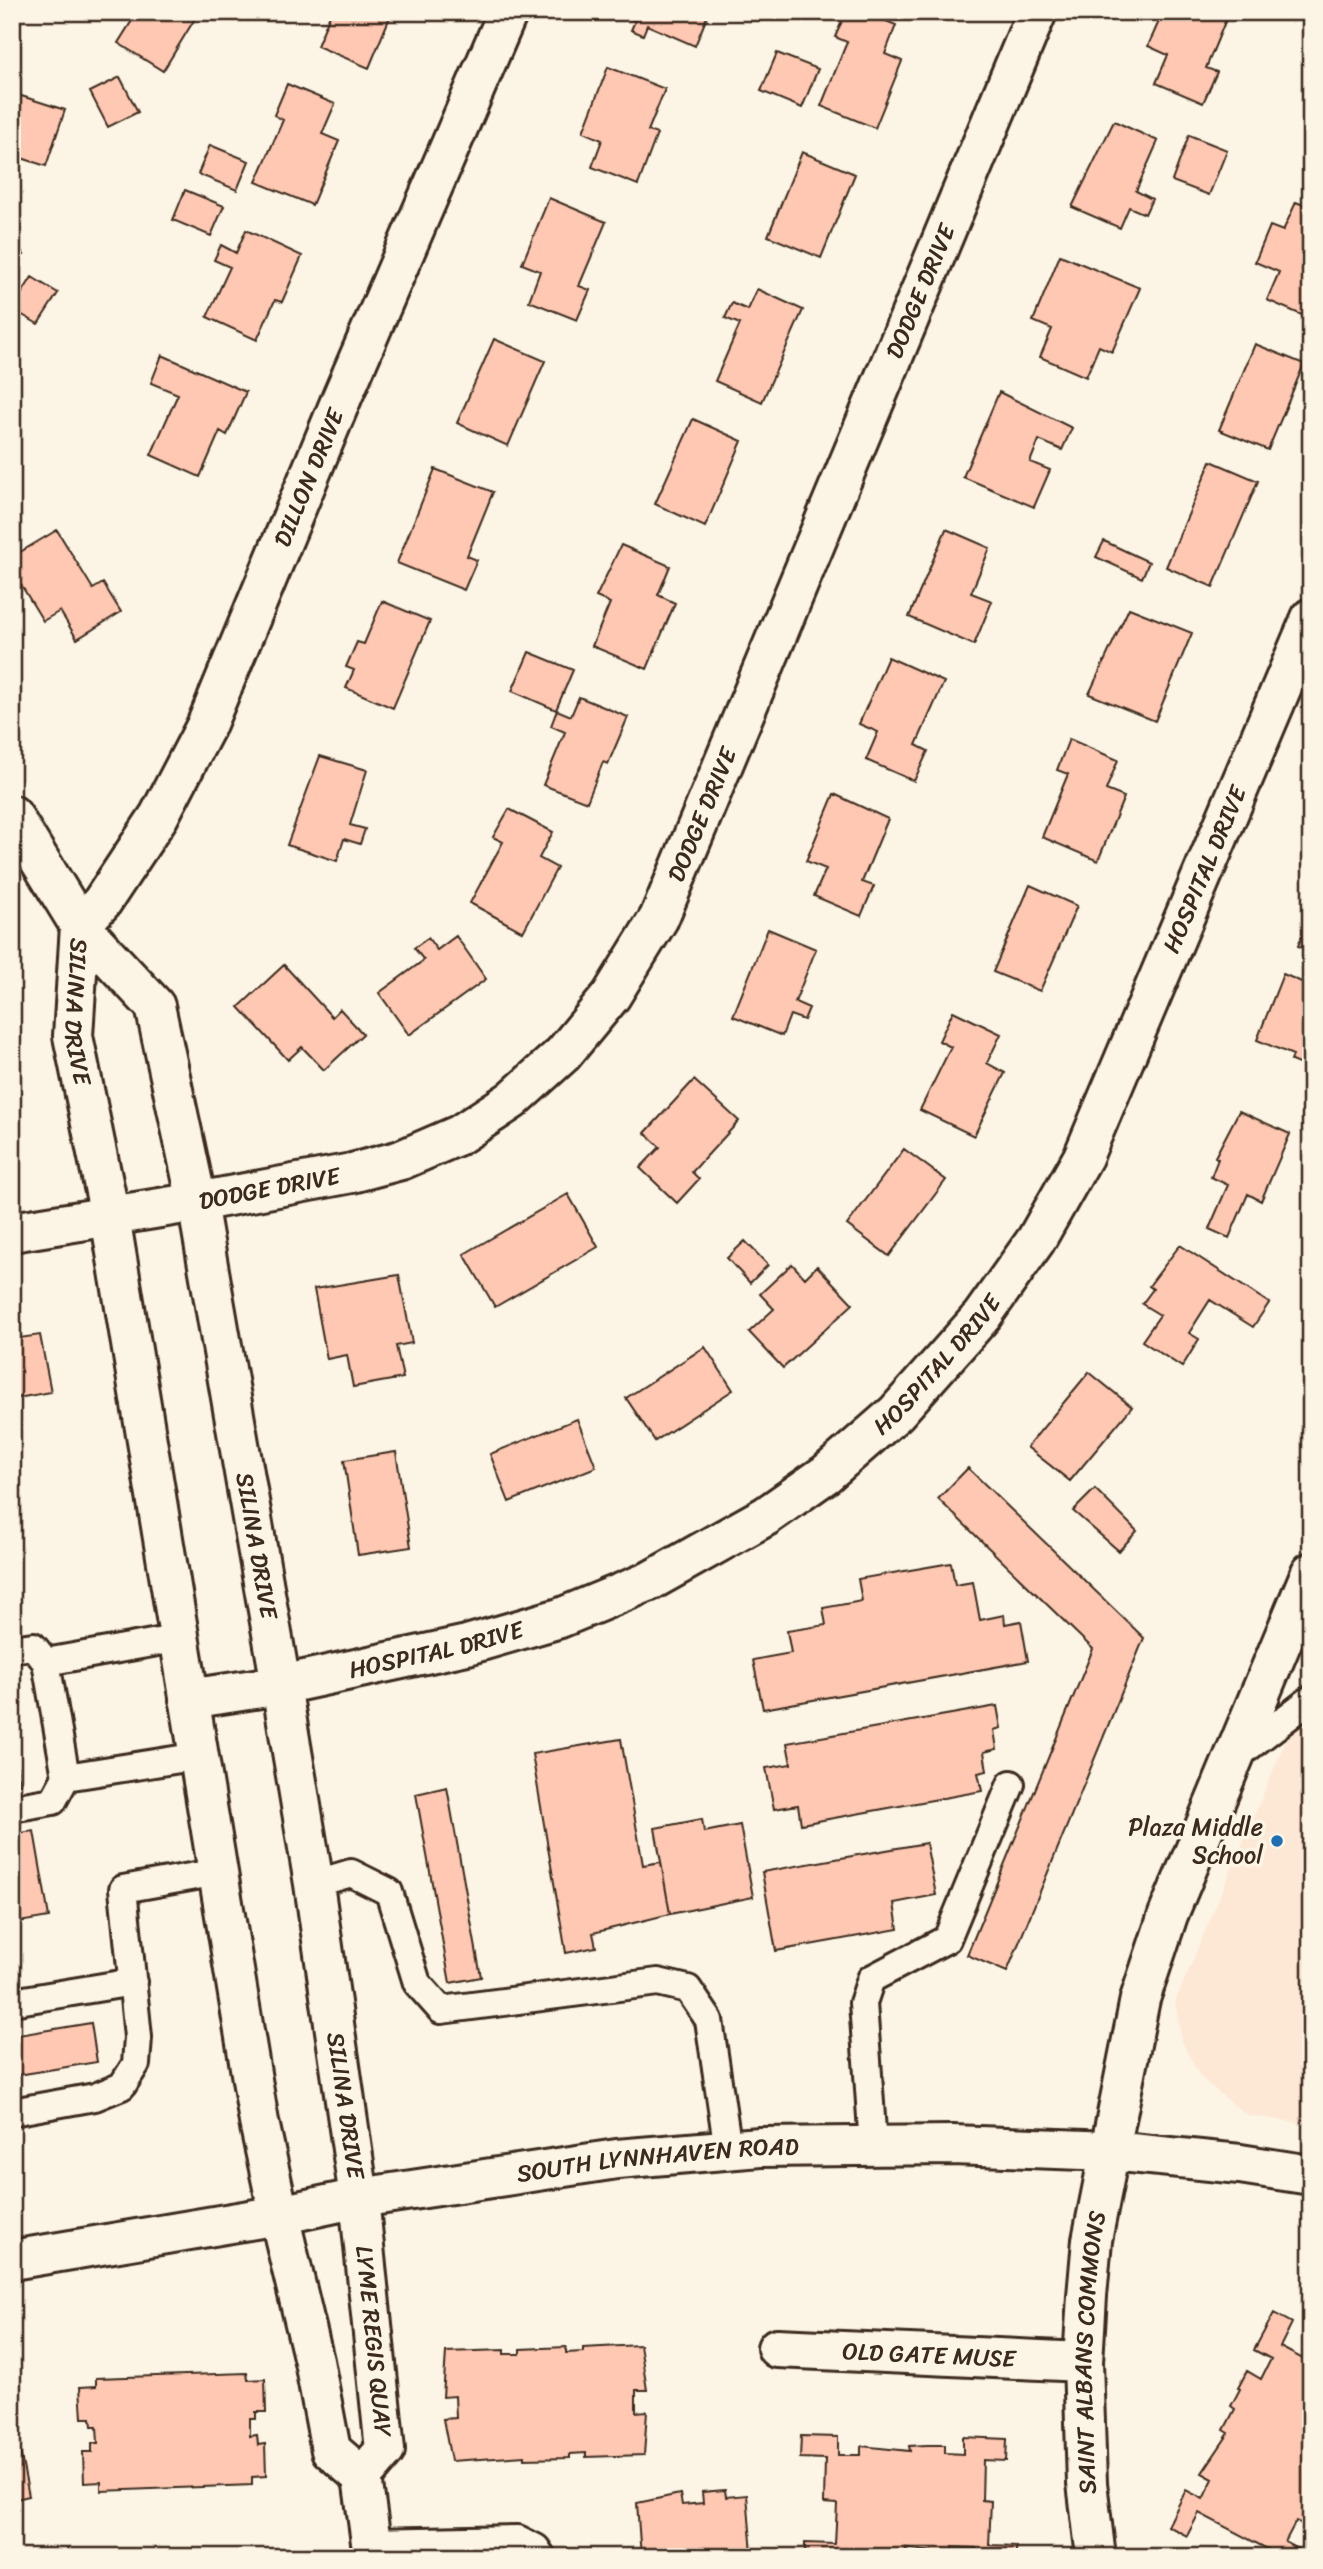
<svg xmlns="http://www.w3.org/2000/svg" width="1323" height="2569" viewBox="0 0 1323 2569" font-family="Sriracha,sans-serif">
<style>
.built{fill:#fde8d6}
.building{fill:#ffc8b2;stroke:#3b2a1e;stroke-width:2}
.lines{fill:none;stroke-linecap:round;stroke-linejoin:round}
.lane-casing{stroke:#3b2a1e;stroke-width:32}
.street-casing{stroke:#3b2a1e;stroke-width:44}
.secondary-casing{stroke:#3b2a1e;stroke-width:44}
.lane{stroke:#fcf5e5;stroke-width:26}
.street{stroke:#fcf5e5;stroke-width:38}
.secondary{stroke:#fcf5e5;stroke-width:38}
.poi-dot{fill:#1f6fb2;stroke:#fcf5e5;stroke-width:2.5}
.labels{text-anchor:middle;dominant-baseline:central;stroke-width:7;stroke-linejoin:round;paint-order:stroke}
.street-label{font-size:24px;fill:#3b2a1e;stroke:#fcf5e5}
.poi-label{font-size:24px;fill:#3b2a1e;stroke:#fcf5e5;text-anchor:end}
</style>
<rect width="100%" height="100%" fill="#fcf5e5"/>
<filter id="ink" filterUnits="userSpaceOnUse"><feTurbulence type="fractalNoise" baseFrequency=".0143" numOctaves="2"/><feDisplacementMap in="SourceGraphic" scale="14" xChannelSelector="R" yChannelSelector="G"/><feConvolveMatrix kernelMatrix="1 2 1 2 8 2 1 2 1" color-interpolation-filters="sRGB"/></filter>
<g filter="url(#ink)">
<path class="built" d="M1311,1681v444l-65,-10 -46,-38 -18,-35 -7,-40z"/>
<path class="building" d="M128,12h71l-36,59 -45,-28 15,-24 -7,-4z
M331,12h61l-23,56 -52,-22z
M628,12h81l-14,34 -48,-21 -4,10 -12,-5 4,-9 -9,-3z
M846,12h18l32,13 -11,29 17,7 -27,67 -54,-22 26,-64 -12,-5z
M1163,12h66l-23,56 11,4 -14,31 -47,-20 12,-28 -20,-9z
M777,53l41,16 -16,39 -41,-17z
M608,67l57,22 -17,42 9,3 -19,51 -46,-18 10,-27 -19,-8z
M120,77l18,35 -30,15 -18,-35z
M287,84l48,20 -13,30 17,7 -27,64 -56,-23 27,-62 -9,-5z
M12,93l53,17 -19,56 -34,-11z
M1114,121l44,20 -22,50 16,8 -7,15 -16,-7 -9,21 -48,-21z
M1189,135l38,15 -18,45 -37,-14z
M210,145l39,16 -12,29 -39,-16z
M802,152l53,22 -34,84 -53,-22z
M185,190l39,16 -13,30 -38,-16z
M549,198l57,24 -27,64 11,4 -13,30 -48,-19 11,-30 -18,-7z
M1296,202l15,6v111l-44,-19 12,-28 -24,-10 15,-36 13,5z
M246,230l56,26 -20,46 -7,-2 -18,40 -50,-23 23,-50 -16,-7 7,-15 15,8z
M12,235l12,20 -12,7z
M1060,255l80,33 -28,64 -13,-6 -13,31 -46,-20 12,-28 -19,-8z
M32,277l26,16 -20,31 -26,-15z
M757,289l46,21 -41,92 -47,-21 25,-57 -15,-6 7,-15 16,7z
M494,339l51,22 -37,85 -51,-23z
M1255,344l49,20 -36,86 -49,-20z
M162,355l84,37 -19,43 -7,-4 -20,46 -49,-22 27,-61 -27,-11z
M999,392l73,36 -10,22 -23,-10 -9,22 20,8 -16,37 -71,-30z
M693,419l49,22 -37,86 -50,-23z
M1211,461l47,20 -45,106 -47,-20z
M435,469l58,23 -26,64 10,4 -13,30 -67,-27z
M946,529l44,19 -19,45 21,8 -18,44 -65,-28z
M57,530l36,59 10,-6 18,29 -44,27 -17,-28 -17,10 -31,-51v-13z
M1104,541l45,21 -7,16 -46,-21z
M621,545l49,21 -12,29 17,8 -28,66 -55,-23 18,-43 -14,-6z
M382,601l48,20 -37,87 -47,-20 8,-18 -8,-3 11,-25 7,2z
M1129,608l63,25 -37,88 -66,-27z
M529,652l44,18 -17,40 -44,-19z
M888,657l56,25 -28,63 12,6 -14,30 -48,-21 12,-28 -19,-8z
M579,697l49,20 -20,47 -5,-2 -16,40 -44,-17 22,-53 -14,-6 6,-16 14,6z
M1069,739l49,21 -12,30 18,7 -26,64 -56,-24 26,-63 -11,-4z
M320,756l47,14 -17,55 15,4 -5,15 -16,-5 -7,22 -50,-16z
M834,794l54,25 -26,63 12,4 -13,30 -47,-20 12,-27 -20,-8z
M509,809l44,23 -14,26 18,10 -34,64 -53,-29 33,-61 -10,-5z
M1030,885l47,21 -37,85 -47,-19z
M1311,914v37l-13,-5z
M768,929l48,20 -21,53 14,6 -5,12 -14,-5 -8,21 -49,-20z
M456,936l30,43 -77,56 -30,-42 45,-33 -10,-12 14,-10 9,12z
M284,965l48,52 8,-8 23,25 -39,36 -22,-23 -14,13 -49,-53z
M1283,974l28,12v83l-20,-8 2,-6 -36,-15z
M953,1011l48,23 -14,29 18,10 -31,63 -54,-26 31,-63 -12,-6z
M694,1080l45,41 -47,51 7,7 -22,24 -37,-35 20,-21 -15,-14z
M1239,1111l51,23 -29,67 -13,-7 -19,44 -20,-9 19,-44 -17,-8 7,-18 -3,-2z
M904,1149l42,31 -57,76 -42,-31z
M568,1194l30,53 -103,60 -31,-53z
M745,1241l23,24 -18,18 -23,-25z
M1180,1245l89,58 -16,24 -43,-27 -21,33 10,6 -17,28 -40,-26 18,-26 -18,-11 11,-15 -4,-3z
M792,1264l13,14 12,-12 36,38 -70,64 -34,-36 25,-23 -14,-15z
M399,1275l13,68 -16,3 7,32 -50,9 -6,-32 -20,4 -13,-70z
M40,1335l11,57 -39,7v-60z
M705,1347l28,43 -78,51 -29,-43z
M1089,1372l43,35 -62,74 -43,-34z
M577,1419l19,48 -87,35 -19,-48z
M396,1452l15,95 -53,8 -14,-95z
M968,1468l176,170 -137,334 -40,-17 126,-306 -155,-150z
M1095,1489l42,42 -18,20 -46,-40z
M951,1563l4,22 18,-3 7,38 24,-5 1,9 16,-3 7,40 -265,48 -10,-49 38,-7 -4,-22 39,-6 -3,-17 39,-7 -4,-22z
M997,1706l4,22 -7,2 3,19 -13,3 3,19 -9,2 4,18 -181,33 -3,-19 -24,4 -8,-41 25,-4 -4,-21z
M12,1737l8,47 -8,1z
M621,1739l22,126 18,-3 9,52 -77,19 3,14 -30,6 -34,-199z
M447,1787l34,190 -31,6 -34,-189z
M702,1819l2,13 36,-7 13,72 -83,17 -15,-86z
M34,1831l15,86 -36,6 1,9h-2v-98z
M926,1843l10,52 -42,8 4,26 -122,22 -14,-79z
M91,2023l6,39 -85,14v-40z
M1274,2313l18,10 -12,24 31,16v166l-15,-8 -11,21 17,9 -3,6h-26l2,-4 -76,-40 -12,23 -19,-10 18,-36 17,9 10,-20 -11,-6 27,-40 -5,-3 11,-21 -4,-3 9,-17 -2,-1 9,-17 14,8 10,-20 -17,-9z
M640,2345l7,45h-11v22l11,-1 -3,44 -58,2v-4l-16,1v4l-46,1v-3l-73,5 -8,-42 13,-1 -1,-22 -12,1 3,-45 58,-2v4h16v-5l46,-2v6l17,-1v-4z
M247,2373l1,7 17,-1 1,33h-10v7h-6v17l7,-1 1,10 7,-1 1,32 -14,1v8l-151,6v-9l-17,1 -1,-31h9v-9h6l-1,-17h-5l-1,-8h-9l-2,-31 16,-1v-8z
M12,2411l5,23 -5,1z
M801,2436l37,1v18h23v-9l49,5 -1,-5 18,-1h18v8l18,1v-17l44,2 -1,22 -23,-1 -1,40 9,1 -2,44 27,1v11h-41l1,-9 -23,-1v8l-47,-7 -1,8 -36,1v-6l-24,-1v7h-40v-14l30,1 2,-40 -13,-1 1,-44 -25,-1z
M20,2451l9,45 -17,4v-47z
M725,2490l1,7 21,-2 5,58h-5l1,4h-107l-4,-54 43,-9 2,11 21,-2 -1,-11z"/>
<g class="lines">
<defs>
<path id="lane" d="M180,1638l-134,24 20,115 133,-21
M12,1649l21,-3 13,16
M1237,1756l74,-57
M12,1808l41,-7 13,-24
M314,1884l37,-11 38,19 28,91 24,27 217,-28 30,7 21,31 19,130
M12,2002l121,-20
M12,2112l83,-15 27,-11 14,-22 2,-27 -15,-148 95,-17
M873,2146l-10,-143 8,-24 76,-40 64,-155
M371,2542l147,-3 18,9 6,9"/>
<g id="street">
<path id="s1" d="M80,926l22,-24 57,-86 47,-90 137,-331 165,-383"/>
<path id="s2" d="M12,1232l185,-30 155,-29 49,-13 58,-25 53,-35 51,-46 48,-58 48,-78 378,-906"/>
<path id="s3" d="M189,1699l92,-14 186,-40 93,-27 90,-37 116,-65 60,-42 70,-61 86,-97 54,-76 47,-83 228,-539"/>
<path id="s4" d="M359,2198l26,252 -23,27"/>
<path d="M279,2215l35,146 17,89 31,27 11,80"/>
<path id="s5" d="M777,2348l306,14"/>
<path id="s6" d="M1096,2557l-9,-74 -4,-121 4,-66 5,-56 48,-241 28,-84 143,-343"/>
</g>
<g id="secondary">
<path id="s7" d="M12,815l68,111 75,80 42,196 84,483 33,199 45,314"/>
<path id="s8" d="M80,926l-7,110 37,180 149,906 20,93"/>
<path id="s9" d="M12,2260l267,-45 80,-17 258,-39 143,-12 192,-2 159,6 129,13 71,11"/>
</g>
</defs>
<use href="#lane" class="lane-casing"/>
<use href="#street" class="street-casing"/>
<use href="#secondary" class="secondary-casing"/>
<use href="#lane" class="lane"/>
<use href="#street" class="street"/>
<use href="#secondary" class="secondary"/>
</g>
</g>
<circle class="poi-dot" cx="1277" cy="1841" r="7"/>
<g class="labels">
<g class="street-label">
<text stroke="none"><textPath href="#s2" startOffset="1437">DODGE DRIVE</textPath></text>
<text stroke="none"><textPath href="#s1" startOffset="506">DILLON DRIVE</textPath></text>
<text stroke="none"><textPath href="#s2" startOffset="870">DODGE DRIVE</textPath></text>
<text stroke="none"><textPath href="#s3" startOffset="1407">HOSPITAL DRIVE</textPath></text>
<text stroke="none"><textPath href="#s8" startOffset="86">SILINA DRIVE</textPath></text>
<text stroke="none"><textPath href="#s2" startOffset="261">DODGE DRIVE</textPath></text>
<text stroke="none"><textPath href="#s3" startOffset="840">HOSPITAL DRIVE</textPath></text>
<text stroke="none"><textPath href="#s7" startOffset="789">SILINA DRIVE</textPath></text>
<text stroke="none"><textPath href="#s3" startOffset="252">HOSPITAL DRIVE</textPath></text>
<text stroke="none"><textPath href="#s7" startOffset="1356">SILINA DRIVE</textPath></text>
<text stroke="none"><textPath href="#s9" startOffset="654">SOUTH LYNNHAVEN ROAD</textPath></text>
<text stroke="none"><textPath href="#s4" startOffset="144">LYME REGIS QUAY</textPath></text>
<text stroke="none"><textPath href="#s6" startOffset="205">SAINT ALBANS COMMONS</textPath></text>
<text stroke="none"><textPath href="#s5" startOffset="152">OLD GATE MUSE</textPath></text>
</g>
<g class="poi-label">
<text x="1263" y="1827">Plaza Middle<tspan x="1263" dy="28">School</tspan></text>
</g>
</g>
<rect width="1323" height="2569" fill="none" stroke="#fcf5e5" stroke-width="42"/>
<rect x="21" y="21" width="1281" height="2527" fill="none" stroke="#3b2a1e" stroke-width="2.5" filter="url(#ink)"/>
</svg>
